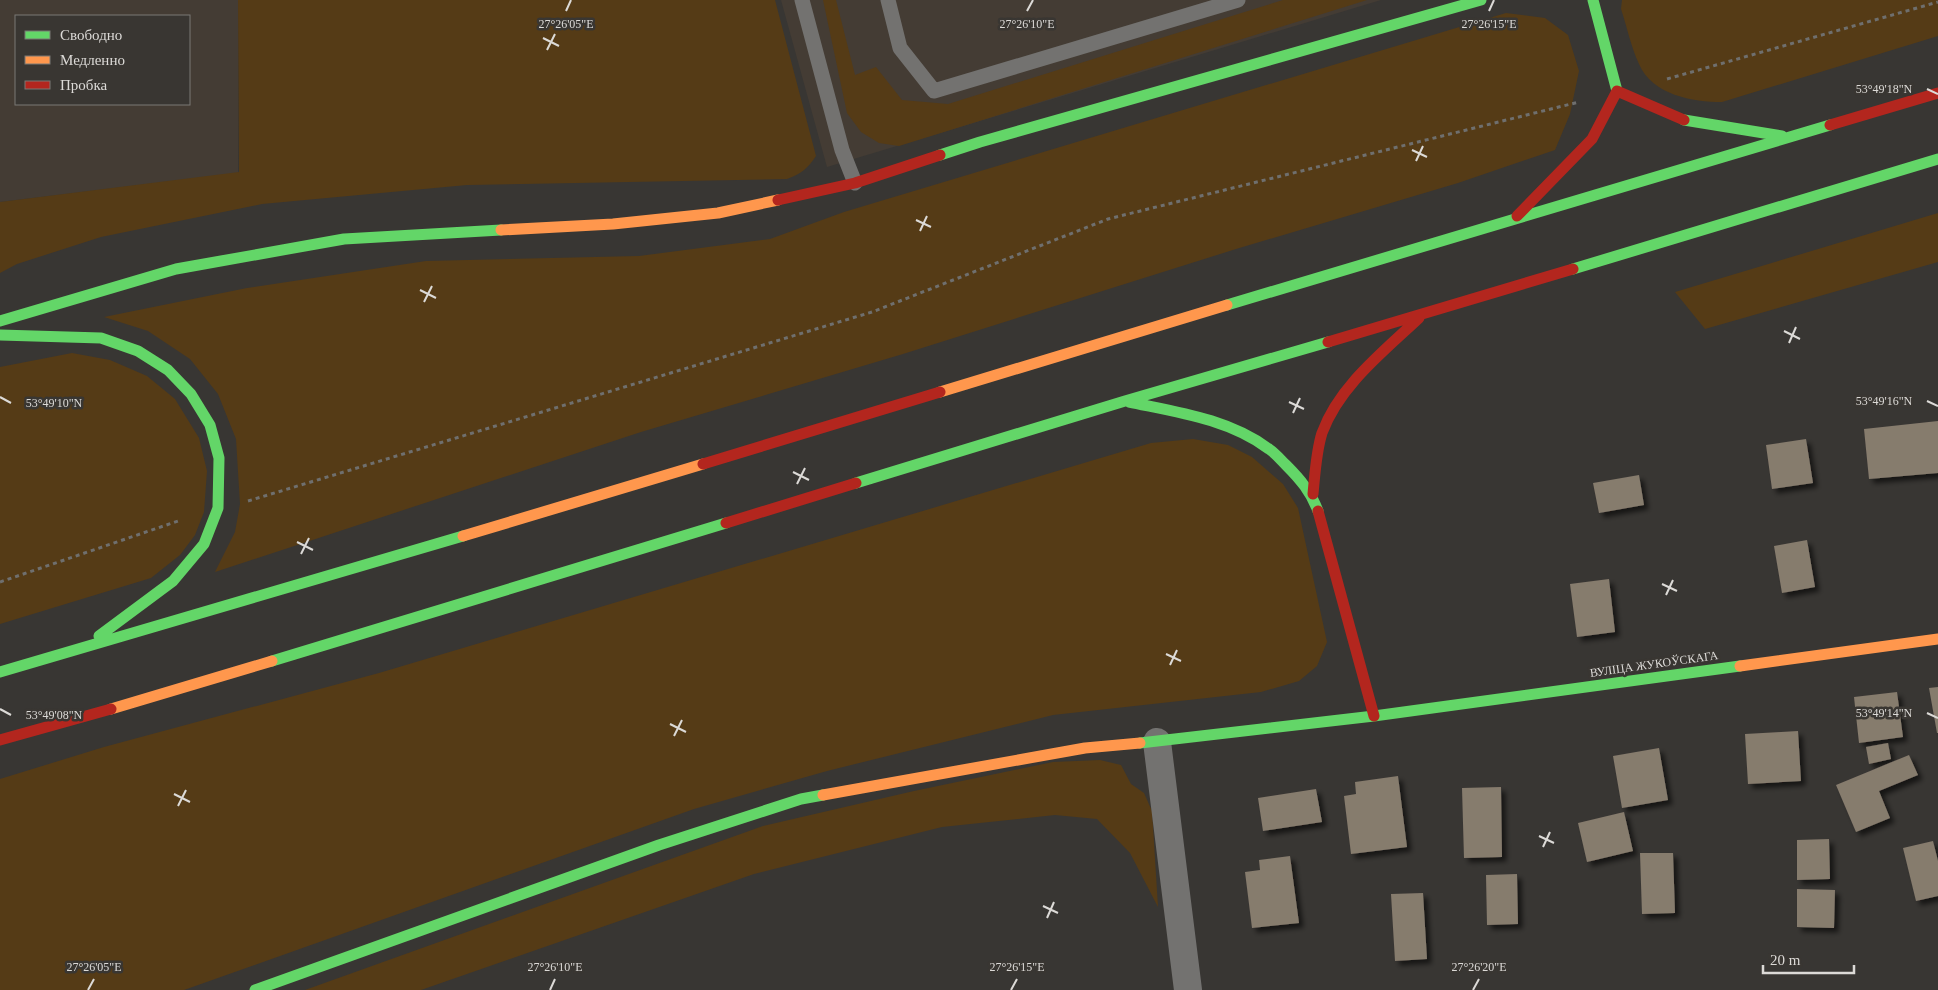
<svg xmlns="http://www.w3.org/2000/svg" width="1938" height="990" viewBox="0 0 1938 990" font-family="'Times New Roman',serif">
<style>
.built{fill:#443c34;fill-rule:evenodd}
.green{fill:#553b16}
.building{fill:#867b6d;filter:url(#shadow)}
.lines{fill:none;stroke-linecap:round;stroke-linejoin:round}
.path{stroke:#6f6f6e;stroke-width:3;stroke-dasharray:4 4;stroke-linecap:butt}
.lane{stroke:#737270;stroke-width:15}
.street{stroke:#737270;stroke-width:28}
.fast{stroke:#63d668;stroke-width:11}
.slow{stroke:#ff974d;stroke-width:11}
.jam{stroke:#b3261e;stroke-width:11}
.ticks{fill:none;stroke:#dcdad7;stroke-width:2}
.labels{text-anchor:middle;dominant-baseline:central;stroke-width:5;stroke-linejoin:round;paint-order:stroke}
.street-label{font-size:12px;fill:#dcdad7;stroke:#393632}
.ticks-label{font-size:12px;text-anchor:middle;fill:#dcdad7;stroke:#393632;stroke-width:5;stroke-linejoin:round;paint-order:stroke}
</style>
<defs>
<filter id="shadow"><feDropShadow dx="4.5" dy="4.5" stdDeviation="2.5" flood-color="#0009"/></filter>
</defs>
<rect width="100%" height="100%" fill="#383633"/>
<path class="built" d="M0,0h238v173l-238,29zM16,16h173v88h-173z
M781,0h600l-554,167z"/>
<path class="green" d="M238,0h537l41,156c-8,12 -15,18 -29,23l-320,6 -205,19 -161,33 -84,27 -17,9v-71l239,-30z
M823,0h13l19,75 21,-8 26,33 46,4 335,-104h84l-468,146 -20,-3 -18,-11 -14,-19z
M1622,0h316v36l-216,66c-29,0 -70,-7 -83,-38 -8,-17 -12,-37 -18,-55z
M1506,13l39,5 23,17 11,36 -9,43 -15,36 -97,33 -222,66 -333,105 -262,78 -426,140 20,-40 5,-28 -4,-65 -18,-45 -28,-35 -42,-28 -44,-14 143,-29 179,-27 213,-5 131,-17 74,-27z
M1938,213v49l-233,67 -30,-37z
M72,353l38,7 37,16 28,23 24,39 8,33 -3,41 -9,23 -15,20 -29,23 -151,46v-257z
M1193,439l35,6 24,12 31,27 15,24 29,134 -10,24 -18,15 -38,11 -208,23 -226,56 -133,38 -510,181h-184v-211l104,-32 275,-74 772,-230z
M1100,760l21,5 10,19 13,9 8,18 6,96 -28,-54 -33,-34 -42,-4 -113,12 -188,47 -333,116h-116l458,-164 151,-35 139,-29z"/>
<path class="building" d="M1938,421v52l-69,6 -5,-50z
M1806,439l7,44 -41,6 -6,-44z
M1639,475l5,30 -45,8 -6,-30z
M1807,540l8,47 -33,6 -8,-47z
M1609,579l6,53 -38,5 -7,-53z
M1938,687v46h-1l-8,-45z
M1897,692l6,45 -44,6 -5,-46z
M1798,731l3,50 -53,3 -3,-50z
M1888,743l3,16 -22,5 -3,-17z
M1659,748l9,52 -46,8 -9,-52z
M1909,755l9,20 -39,16 11,27 -34,14 -20,-47z
M1398,776l9,71 -56,7 -7,-58 12,-2 -1,-12z
M1501,787l1,70 -38,1 -2,-70z
M1316,789l6,33 -59,9 -5,-33z
M1624,812l9,39 -46,11 -9,-39z
M1829,839l1,40 -33,1v-40z
M1933,841l5,20v35l-22,5 -13,-53z
M1640,853h33l2,60 -33,1z
M1290,856l9,67 -47,5 -7,-56 15,-2 -1,-10z
M1517,874l1,50 -31,1 -1,-50z
M1797,889l38,1 -1,38 -37,-1z
M1423,893l4,66 -32,2 -4,-67z"/>
<g class="lines">
<path class="path" d="M1667,79l271,-77
M248,501l624,-189 236,-93 471,-117
M0,582l181,-62"/>
<path class="lane" d="M802,0l40,150 13,33
M888,0l12,48 34,43 304,-91"/>
<path class="street" d="M1157,742l31,248"/>
<path class="fast" d="M1593,0l24,91
M1684,120l98,16
M940,155l40,-13 501,-142
M1573,269l365,-110
M1227,305l603,-180
M0,321l176,-52 168,-30 157,-9
M0,335l101,3 37,13 30,19 23,24 19,31 9,33 -1,50 -14,36 -31,37 -74,55
M1129,402c48,10 100,17 140,47 6,4 11,10 17,16 14,14 25,27 32,46
M856,483l269,-82 203,-59
M272,661l454,-138
M0,672l463,-136
M1140,743l234,-27 366,-50
M255,990l404,-145 142,-46 22,-4"/>
<path class="slow" d="M501,230l112,-6 105,-11 60,-13
M940,392l287,-87
M463,536l240,-72
M1740,666l198,-27
M111,709l161,-48
M823,795l262,-47 55,-5"/>
<path class="jam" d="M1830,125l108,-32
M778,200l77,-17 85,-28
M1517,216l75,-77 25,-48 67,29
M1328,342l245,-73
M703,464l237,-72
M1313,494c2,-20 3,-42 9,-61 17,-47 62,-82 97,-115
M1318,511l56,205
M726,523l130,-40
M0,740l111,-31"/>
</g>
<path class="ticks" d="M566,11l5,-11M1027,11l6,-11M1489,11l5,-11M543,38l16,8M547,50l8,-16M1927,89l11,5M1412,150l15,7M1416,161l7,-15M916,220l15,7M920,231l7,-15M420,290l16,8M424,302l8,-16M1784,331l16,8M1789,343l7,-16M0,397l11,6M1927,401l11,5M1289,402l15,7M1293,413l7,-15M793,472l16,8M797,484l8,-16M297,542l16,8M301,554l8,-16M1662,584l15,7M1666,595l7,-15M1166,654l15,7M1170,665l7,-15M0,709l11,6M1927,713l11,5M670,724l16,8M674,736l8,-16M174,794l16,8M178,806l8,-16M1539,836l15,7M1543,847l7,-15M1043,906l15,7M1047,918l7,-16M88,990l6,-11M550,990l5,-11M1011,990l6,-11M1473,990l6,-11"/>
<g class="labels">
<g class="street-label">
<text transform="translate(1654 664) rotate(-8)">ВУЛІЦА ЖУКОЎСКАГА</text>
</g>
</g>
<g class="ticks-label">
<text x="566" y="28">27°26'05"E</text>
<text x="1027" y="28">27°26'10"E</text>
<text x="1489" y="28">27°26'15"E</text>
<text x="1884" y="93">53°49'18"N</text>
<text x="1884" y="405">53°49'16"N</text>
<text x="54" y="407">53°49'10"N</text>
<text x="1884" y="717">53°49'14"N</text>
<text x="54" y="719">53°49'08"N</text>
<text x="94" y="971">27°26'05"E</text>
<text x="555" y="971">27°26'10"E</text>
<text x="1017" y="971">27°26'15"E</text>
<text x="1479" y="971">27°26'20"E</text>
</g>
<rect x="15" y="15" width="175" height="90" fill="#393632" stroke="#7a7874"/>
<rect x="25" y="31" width="25" height="8" fill="#63d668" stroke="#7a7874"/>
<text x="60" y="40" font-size="15" fill="#dcdad7">Свободно</text>
<rect x="25" y="56" width="25" height="8" fill="#ff974d" stroke="#7a7874"/>
<text x="60" y="65" font-size="15" fill="#dcdad7">Медленно</text>
<rect x="25" y="81" width="25" height="8" fill="#b3261e" stroke="#7a7874"/>
<text x="60" y="90" font-size="15" fill="#dcdad7">Пробка</text>
<path d="M1763 965v8h91v-8" fill="none" stroke="#dcdad7" stroke-width="2.5"/>
<text x="1770" y="965" font-size="15" fill="#dcdad7" stroke="#393632" stroke-width="4" paint-order="stroke">20 m</text>
</svg>
